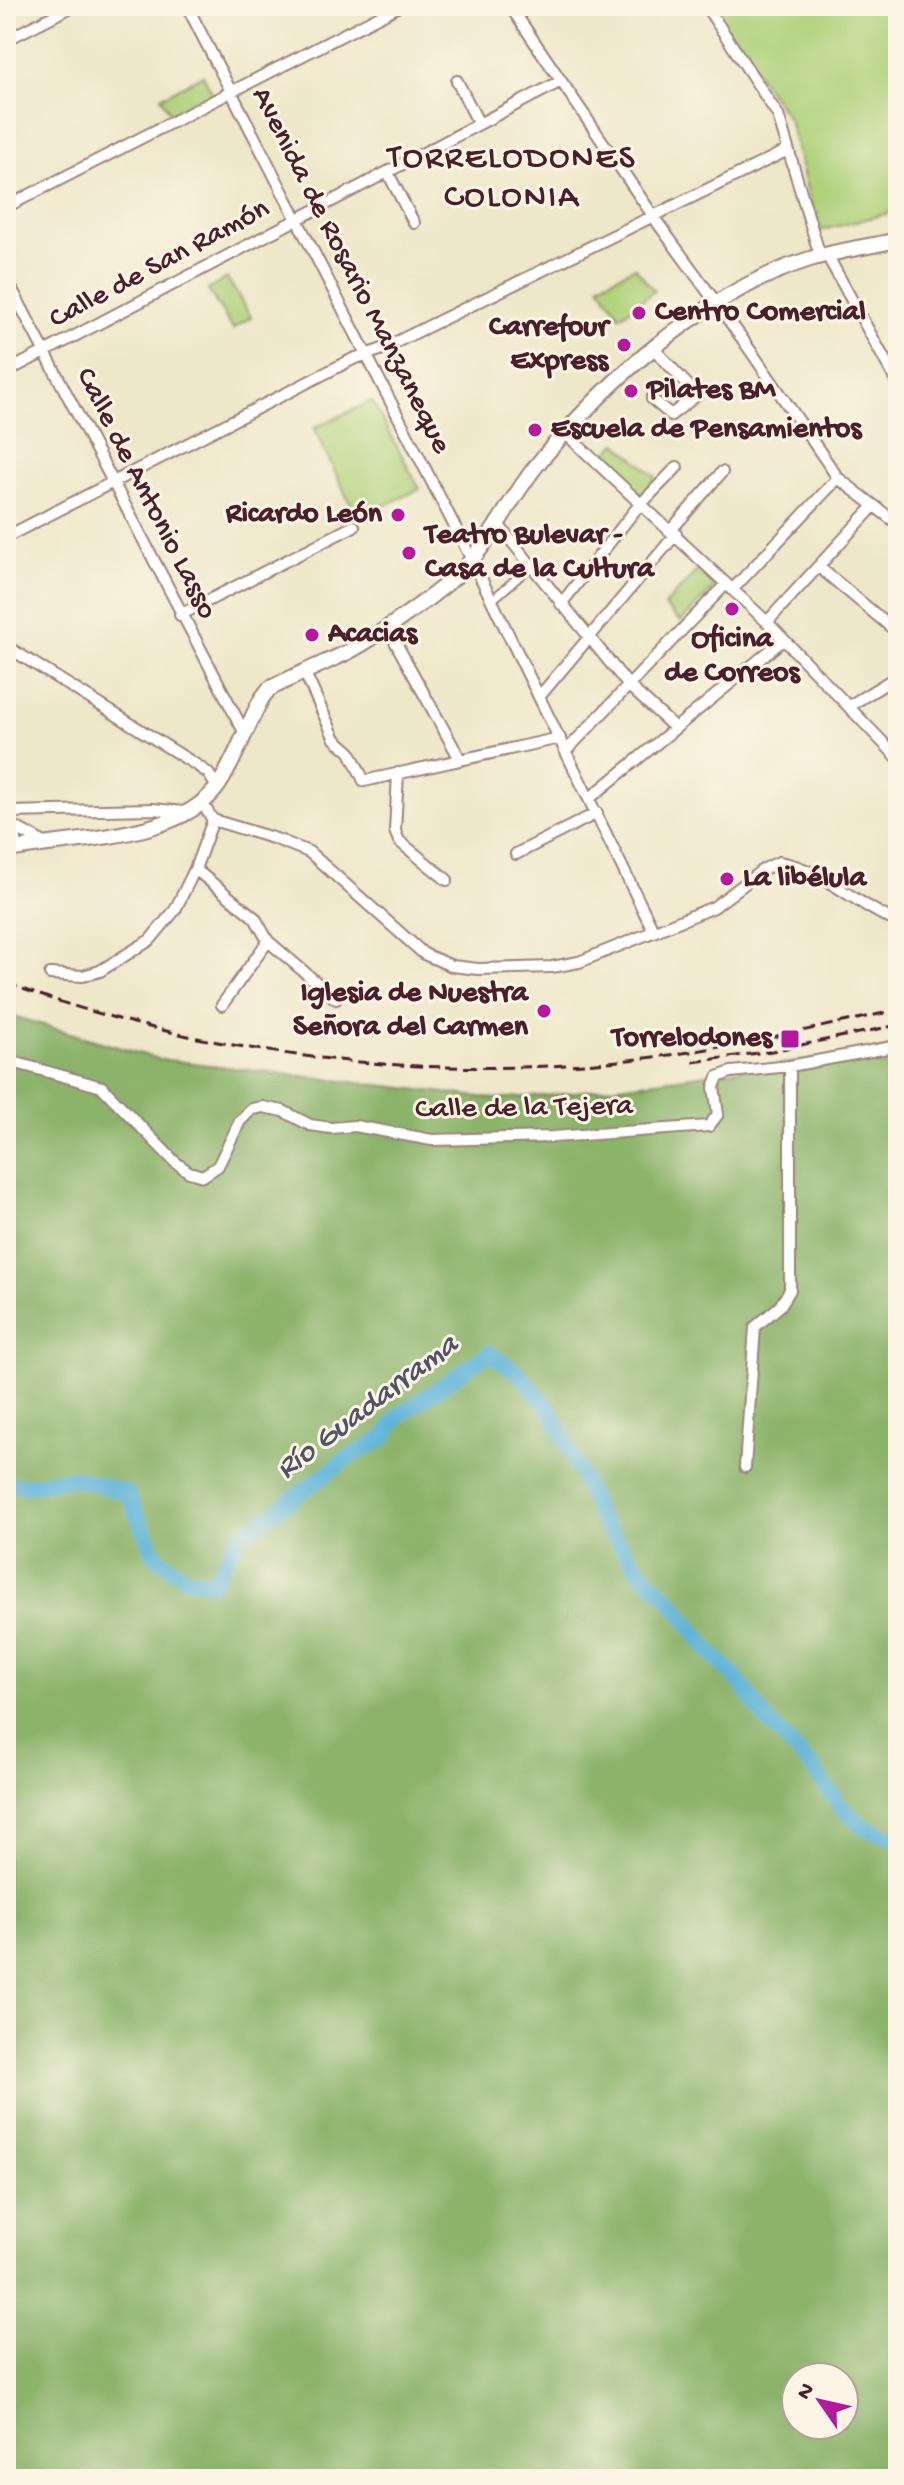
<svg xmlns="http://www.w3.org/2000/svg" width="904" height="2485" viewBox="0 0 904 2485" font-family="'Gochi Hand',sans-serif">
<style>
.green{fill:#afd17a;stroke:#7c7852;stroke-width:2}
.forest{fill:#8bb36a;stroke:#6a694a;stroke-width:2;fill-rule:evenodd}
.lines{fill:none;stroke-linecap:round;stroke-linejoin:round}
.river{stroke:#5bb2d8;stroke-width:16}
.pedestrian-casing{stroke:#9c837a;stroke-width:11}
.minor-casing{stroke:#9c837a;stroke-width:14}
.secondary-casing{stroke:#9c837a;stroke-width:18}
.pedestrian{stroke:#fff;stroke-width:7}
.minor{stroke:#fff;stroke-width:10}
.secondary{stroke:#fff;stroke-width:14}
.rail{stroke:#4a1f2b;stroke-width:3;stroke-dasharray:12 6;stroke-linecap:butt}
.poi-dot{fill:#b5179e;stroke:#fcf5e5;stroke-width:3}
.labels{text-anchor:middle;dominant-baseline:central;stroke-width:6;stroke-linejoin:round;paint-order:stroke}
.street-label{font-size:30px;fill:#4a1f2b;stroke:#fcf5e5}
.poi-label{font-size:30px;font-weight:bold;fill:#4a1f2b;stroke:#fcf5e5;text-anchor:start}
.water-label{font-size:32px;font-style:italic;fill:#505268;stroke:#fcf5e5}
.quarter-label{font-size:34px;letter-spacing:2px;fill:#4a1f2b;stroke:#fcf5e5}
</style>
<rect width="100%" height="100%" fill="#fcf5e5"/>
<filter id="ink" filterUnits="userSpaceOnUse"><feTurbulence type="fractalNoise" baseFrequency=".0125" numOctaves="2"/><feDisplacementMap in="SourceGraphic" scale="16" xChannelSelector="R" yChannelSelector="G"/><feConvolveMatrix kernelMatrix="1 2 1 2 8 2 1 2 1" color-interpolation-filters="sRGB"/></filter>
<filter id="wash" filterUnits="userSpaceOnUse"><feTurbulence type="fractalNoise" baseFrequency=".006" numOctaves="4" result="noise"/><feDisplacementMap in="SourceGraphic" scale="32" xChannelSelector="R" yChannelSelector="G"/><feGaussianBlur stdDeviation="1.8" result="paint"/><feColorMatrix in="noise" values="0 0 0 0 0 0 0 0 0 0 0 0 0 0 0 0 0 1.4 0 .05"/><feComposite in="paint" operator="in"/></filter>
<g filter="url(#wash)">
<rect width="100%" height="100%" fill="#eee7c9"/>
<path class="green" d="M711,6h187v205l-80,20 -29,-111z
M203,75l10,19 -42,21 -10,-18z
M635,267l19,24 -34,25 -21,-31z
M227,278l24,39 -18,12 -25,-39z
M372,401l48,88 -63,29 -43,-90z
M617,443l39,34 -6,7 5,4 -10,11 -44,-39z
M698,570l17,16 -34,36 -17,-16z"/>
<path class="forest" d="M6,1014l152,45 338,40 58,-4 344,-47v1431h-892zM796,2377h48v48h-48z"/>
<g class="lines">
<path class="river" d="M6,1484l20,2 48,-8 53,15 30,65 31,21 25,4 25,-44 110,-81 35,-19 15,-22 91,-64 29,20 33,37 51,111 40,52 30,29 37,49 30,30 26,37 48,50 26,37 26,23 33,12"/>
</g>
</g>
<g filter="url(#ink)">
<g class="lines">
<defs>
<path id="pedestrian" d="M492,600l39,-34"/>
<path id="minor" d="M187,6l284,552 183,374
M510,6l150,220 81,111 97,141 60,46
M706,6l72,109 42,141
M6,40l67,-34
M457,81l22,43
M388,173l26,50
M6,207l393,-201
M827,255l71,129
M6,278l238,454
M6,372l555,-291
M652,399l19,16 26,-20 -43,-46
M565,433l202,189 131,136
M496,522l133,164 46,42
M671,530l51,-58
M6,537l347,-178 27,-9 408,-200
M819,567l79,66
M732,590l106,-112
M561,604l75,-95 41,-42
M180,615l174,-89
M767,622l106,-115
M387,627l73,132
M6,646l192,120 10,7 9,14
M304,671l31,68 15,13 14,29 196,-43
M539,697l137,-163
M849,706l49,-30
M566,751l159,-166
M398,773l-3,58 4,10 48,39
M590,798l193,-158
M202,803l11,17 63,19 33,13 115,102 28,12 26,3 74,-2 27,-5 135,-55 50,-38 15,-7c44,7 78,44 119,60
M6,812l147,-3 31,3
M6,822l40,22
M6,829l10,9 -4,12
M516,854l81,-41
M195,869l60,49 13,23 68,58
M50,974l33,2 17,-5 50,-31 25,-30 20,-41 18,-49
M222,1005l46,-64
M6,1060l96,27 73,75 14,10 14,4 15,-10 22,-45 12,-12 11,-2 20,4 27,14 21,3 24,-2 77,14 121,-3 156,-11 9,-12 -4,-27 4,-10 13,-5 59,-6 108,-20
M745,1467l10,-140 25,-21 10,-16v-224"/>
<path id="secondary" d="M6,851c60,-14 172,-9 212,-65 17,-25 29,-61 44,-88l7,-9c25,-13 51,-24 77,-36 31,-16 82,-53 109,-76 36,-32 55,-81 86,-117 68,-81 161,-165 263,-199 30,-10 63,-14 94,-21"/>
</defs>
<use href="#pedestrian" class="pedestrian-casing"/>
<use href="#minor" class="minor-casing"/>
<use href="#secondary" class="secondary-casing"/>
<use href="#pedestrian" class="pedestrian"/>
<use href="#minor" class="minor"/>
<use href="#secondary" class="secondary"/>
<path class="rail" d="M6,983c195,72 406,98 613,78 94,-9 187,-31 279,-51
M693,1062l79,-11 126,-26"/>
</g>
</g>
<g class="poi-dot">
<circle cx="639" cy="313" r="8"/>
<circle cx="624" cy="345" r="8"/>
<circle cx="631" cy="391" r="8"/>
<circle cx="535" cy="430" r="8"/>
<circle cx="398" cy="515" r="8"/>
<circle cx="409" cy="553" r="8"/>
<circle cx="732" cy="609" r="8"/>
<circle cx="312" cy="635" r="8"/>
<circle cx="727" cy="879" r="8"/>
<circle cx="544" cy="1011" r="8"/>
<rect x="780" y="1029" width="20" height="20" rx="4"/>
</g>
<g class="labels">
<g class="street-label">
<text transform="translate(160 265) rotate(-28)">Calle de San Ramón</text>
<text transform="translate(350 271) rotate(63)">Avenida de Rosario Manzaneque</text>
<text transform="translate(145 494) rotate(63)">Calle de Antonio Lasso</text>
<text transform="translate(524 1109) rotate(-1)">Calle de la Tejera</text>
</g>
<g class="poi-label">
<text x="655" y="313">Centro Comercial</text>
<text x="608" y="328" text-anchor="end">Carrefour<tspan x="608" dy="34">Express</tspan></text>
<text x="647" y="391">Pilates BM</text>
<text x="551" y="430">Escuela de Pensamientos</text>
<text x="382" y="515" text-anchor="end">Ricardo León</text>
<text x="425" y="536">Teatro Bulevar -<tspan x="425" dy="34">Casa de la Cultura</tspan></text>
<text x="328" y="635">Acacias</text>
<text x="732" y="640" text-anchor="middle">Oficina<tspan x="732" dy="34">de Correos</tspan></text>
<text x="743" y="879">La libélula</text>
<text x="528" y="994" text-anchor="end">Iglesia de Nuestra<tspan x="528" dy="34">Señora del Carmen</tspan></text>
<text x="772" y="1039" text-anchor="end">Torrelodones</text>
</g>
<g class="water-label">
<text transform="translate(368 1408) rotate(-37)">Río Guadarrama</text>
</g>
<g class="quarter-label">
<text x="512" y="160">TORRELODONES<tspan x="512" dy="39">COLONIA</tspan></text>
</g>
</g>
<rect width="904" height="2485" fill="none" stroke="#fcf5e5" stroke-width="32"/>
<g transform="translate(820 2401) rotate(304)"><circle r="38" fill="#fcf5e5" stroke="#b59f9b" stroke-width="2"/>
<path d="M0-6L14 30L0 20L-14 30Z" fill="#b5179e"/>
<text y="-12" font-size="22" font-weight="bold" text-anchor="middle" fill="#4a1f2b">N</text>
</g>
</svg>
